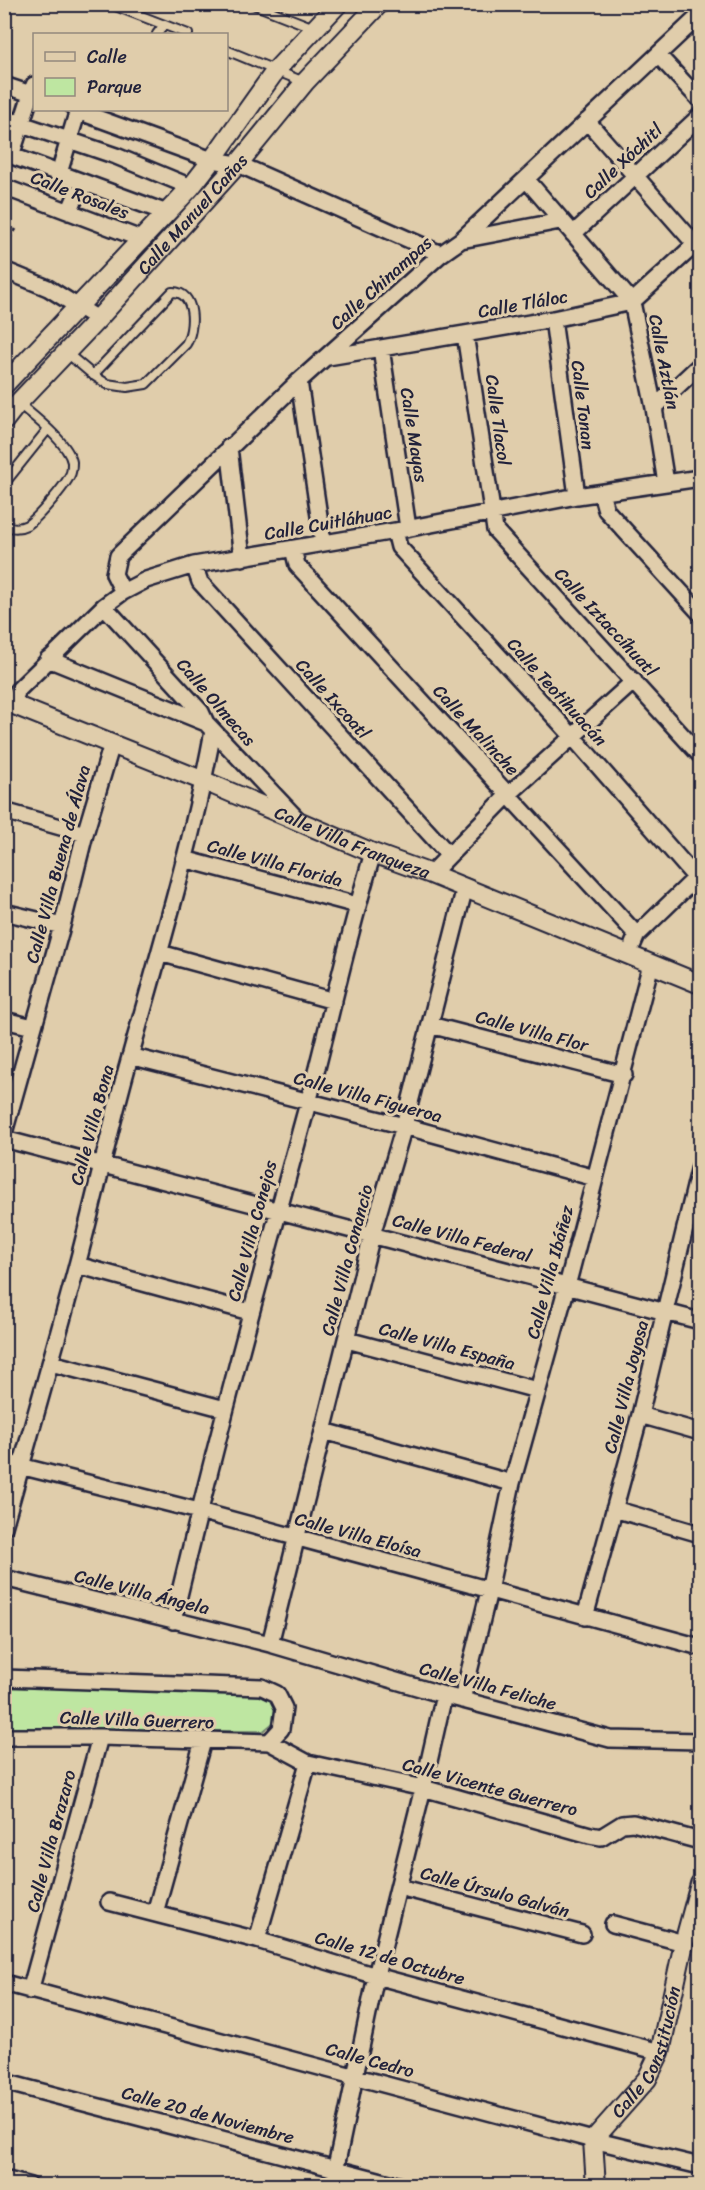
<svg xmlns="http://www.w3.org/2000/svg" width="705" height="2190" viewBox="0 0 705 2190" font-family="Sriracha,sans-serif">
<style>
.green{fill:#bee6a1;stroke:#70846e;stroke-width:1.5}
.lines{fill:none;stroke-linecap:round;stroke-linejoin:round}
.service-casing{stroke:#22223b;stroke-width:12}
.minor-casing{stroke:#22223b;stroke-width:20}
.tertiary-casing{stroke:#22223b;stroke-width:22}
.path{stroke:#22223b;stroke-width:3;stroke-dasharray:4.5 4.5;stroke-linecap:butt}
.service{stroke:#e0cdab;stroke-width:8}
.minor{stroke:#e0cdab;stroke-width:15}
.tertiary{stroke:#e0cdab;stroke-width:18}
.labels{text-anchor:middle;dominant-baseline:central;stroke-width:6;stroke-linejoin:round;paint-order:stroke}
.street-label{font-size:18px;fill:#22223b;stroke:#e0cdab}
</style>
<rect width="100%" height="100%" fill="#e0cdab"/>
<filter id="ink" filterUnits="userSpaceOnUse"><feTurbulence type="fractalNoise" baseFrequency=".0167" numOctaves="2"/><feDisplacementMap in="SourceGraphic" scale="12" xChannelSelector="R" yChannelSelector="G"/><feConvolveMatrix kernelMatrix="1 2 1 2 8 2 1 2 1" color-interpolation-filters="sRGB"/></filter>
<g filter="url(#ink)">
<path class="green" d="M5,1685l254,7c14,7 18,14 16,29l-12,10 -258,-1z"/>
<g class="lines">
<defs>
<path id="service" d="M110,4l78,30
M253,4l61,24
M157,34l7,-9
M226,50l78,32
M67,353l26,22 14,9 20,3 19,-3 40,-40c9,-15 10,-53 -14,-52l-79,83
M4,484l44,-55
M4,526c9,2 15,3 23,-1 10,-6 38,-39 43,-50 2,-3 2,-9 2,-13 -4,-20 -39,-46 -54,-59"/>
<path id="minor" d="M658,55l42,45
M4,85l30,10
M75,110l137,50 26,4 203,90
M4,118l112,38 75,31
M587,121l108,123
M4,153l163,60
M11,156l23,-71
M59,173l19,-63
M526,179l106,123 22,106 12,75
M4,187l137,52
M69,212l13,-30
M573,234l127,-118
M461,240l99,-19
M4,270l44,18 50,31
M553,319l24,177
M465,334l30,196 205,225
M381,348l27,180
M328,357l225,-38 79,-17 68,-62
M299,381l24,162
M654,408l46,-43
M229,447l13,111
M601,493l5,17 94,103
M395,531l4,16 174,190 123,141
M293,549l4,16 340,370
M194,565l6,17 249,273
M123,592l-9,-18 4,-18 181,-175 142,-127 20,-14 239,-225
M104,606l97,106 5,11 91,96
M48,659l158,64
M12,704l6,-14 86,-84 19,-14 23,-12 48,-15 201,-34 182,-35 123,-18
M4,811l81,23
M184,859l173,46
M431,874l78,-80 125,-113
M4,912l58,14
M633,944l4,-9 63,-61
M160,953l174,48
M4,1020l29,7
M430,1025l194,50
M130,1056l274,70 191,52
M4,1133l58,-207 23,-92 27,-90
M4,1139l696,182
M77,1265l173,47
M347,1340l190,50
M51,1363l174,46
M640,1415l60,17
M324,1431l188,52
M4,1462l195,49 501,136
M614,1509l86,25
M4,1527c24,-86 49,-172 72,-258 19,-71 34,-142 54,-212 30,-108 63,-216 83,-326
M4,1578l266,66 174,51 166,44 90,2
M585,1617l55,-202 60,-249
M173,1621c41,-174 88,-346 135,-518 22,-83 40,-168 65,-250
M270,1644l102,-409 32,-109 61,-239
M4,1678l258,9 15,7 7,14 -3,21 -12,13
M462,1700l27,-109 23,-108 55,-197 84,-322
M4,1737h96l169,5 39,21 115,25 167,47 11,2 21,-13 11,-1 67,18
M399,1887l183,47
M109,1902l148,38 119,36 284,76
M155,1913l48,-172
M613,1924l71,19
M257,1940l51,-177
M4,1983l589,157 107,26
M30,1991l70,-254
M4,2082l397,104
M4,2179l26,7
M332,2186l44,-210 47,-188 21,-93"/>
<g id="tertiary">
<path d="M4,385l187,-198 21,-27 64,-90 62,-66"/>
<path id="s1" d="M4,421l14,-18 80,-84 140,-155 67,-82 74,-78"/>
<path id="s2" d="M4,701l200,80 169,72 58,21 269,110"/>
<path id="s3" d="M596,2186l-3,-46 54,-61 13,-27 24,-109 16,-59"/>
</g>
</defs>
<use href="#service" class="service-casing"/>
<use href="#minor" class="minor-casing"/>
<use href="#tertiary" class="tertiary-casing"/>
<path class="path" d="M4,247l12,-18"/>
<use href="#service" class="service"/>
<use href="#minor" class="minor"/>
<use href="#tertiary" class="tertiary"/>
</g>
</g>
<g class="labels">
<g class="street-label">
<text transform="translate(623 161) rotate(-43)">Calle Xóchitl</text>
<text transform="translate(80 195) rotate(21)">Calle Rosales</text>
<text stroke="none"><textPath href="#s1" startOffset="280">Calle Manuel Cañas</textPath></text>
<text transform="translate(381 283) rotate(-42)">Calle Chinampas</text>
<text transform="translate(523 304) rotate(-10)">Calle Tláloc</text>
<text transform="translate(664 362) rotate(79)">Calle Aztlán</text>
<text transform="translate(583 405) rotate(83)">Calle Tonan</text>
<text transform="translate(498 420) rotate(82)">Calle Tlacol</text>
<text transform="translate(414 435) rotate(81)">Calle Mayas</text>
<text transform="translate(328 523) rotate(-10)">Calle Cuitláhuac</text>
<text transform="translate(606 622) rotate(47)">Calle Iztaccíhuatl</text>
<text transform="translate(557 692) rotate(48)">Calle Teotihuacán</text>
<text transform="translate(333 699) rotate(48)">Calle Ixcoatl</text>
<text transform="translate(216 702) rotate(49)">Calle Olmecas</text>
<text transform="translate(476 730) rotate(47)">Calle Malinche</text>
<text stroke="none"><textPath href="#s2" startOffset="376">Calle Villa Franqueza</textPath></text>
<text transform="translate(275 863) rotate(15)">Calle Villa Florida</text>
<text transform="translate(58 864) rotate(-75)">Calle Villa Buena de Álava</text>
<text transform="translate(532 1031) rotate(15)">Calle Villa Flor</text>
<text transform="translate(368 1097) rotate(15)">Calle Villa Figueroa</text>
<text transform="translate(92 1125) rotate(-75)">Calle Villa Bona</text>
<text transform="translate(252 1231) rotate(-75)">Calle Villa Conejos</text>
<text transform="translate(462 1238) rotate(15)">Calle Villa Federal</text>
<text transform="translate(347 1260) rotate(-75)">Calle Villa Conancio</text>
<text transform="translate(550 1272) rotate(-75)">Calle Villa Ibáñez</text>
<text transform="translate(447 1346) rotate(15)">Calle Villa España</text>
<text transform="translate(626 1387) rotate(-76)">Calle Villa Joyosa</text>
<text transform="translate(358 1535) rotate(15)">Calle Villa Eloísa</text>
<text transform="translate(142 1592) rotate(14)">Calle Villa Ángela</text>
<text transform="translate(488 1686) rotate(15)">Calle Villa Feliche</text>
<text transform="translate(137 1720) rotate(2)">Calle Villa Guerrero</text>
<text transform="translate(490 1787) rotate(15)">Calle Vicente Guerrero</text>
<text transform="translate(51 1841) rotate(-75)">Calle Villa Brazaro</text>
<text transform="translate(495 1892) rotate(15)">Calle Úrsulo Galván</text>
<text transform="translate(390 1958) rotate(16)">Calle 12 de Octubre</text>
<text stroke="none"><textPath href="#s3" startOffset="152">Calle Constitución</textPath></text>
<text transform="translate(370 2060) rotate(15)">Calle Cedro</text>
<text transform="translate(208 2115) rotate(15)">Calle 20 de Noviembre</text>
</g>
</g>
<rect width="705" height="2190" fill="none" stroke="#e0cdab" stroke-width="24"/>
<rect x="12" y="12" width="681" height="2166" fill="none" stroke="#22223b" stroke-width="2" filter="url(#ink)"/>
<rect x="33" y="33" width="195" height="78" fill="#e0cdab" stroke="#94897e" stroke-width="1.5"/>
<rect x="45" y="52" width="30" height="9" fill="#e0cdab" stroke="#94897e" stroke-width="1.5"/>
<text x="87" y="63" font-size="18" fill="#22223b">Calle</text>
<rect x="45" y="78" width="30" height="18" fill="#bee6a1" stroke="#94897e" stroke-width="1.5"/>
<text x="87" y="93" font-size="18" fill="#22223b">Parque</text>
</svg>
